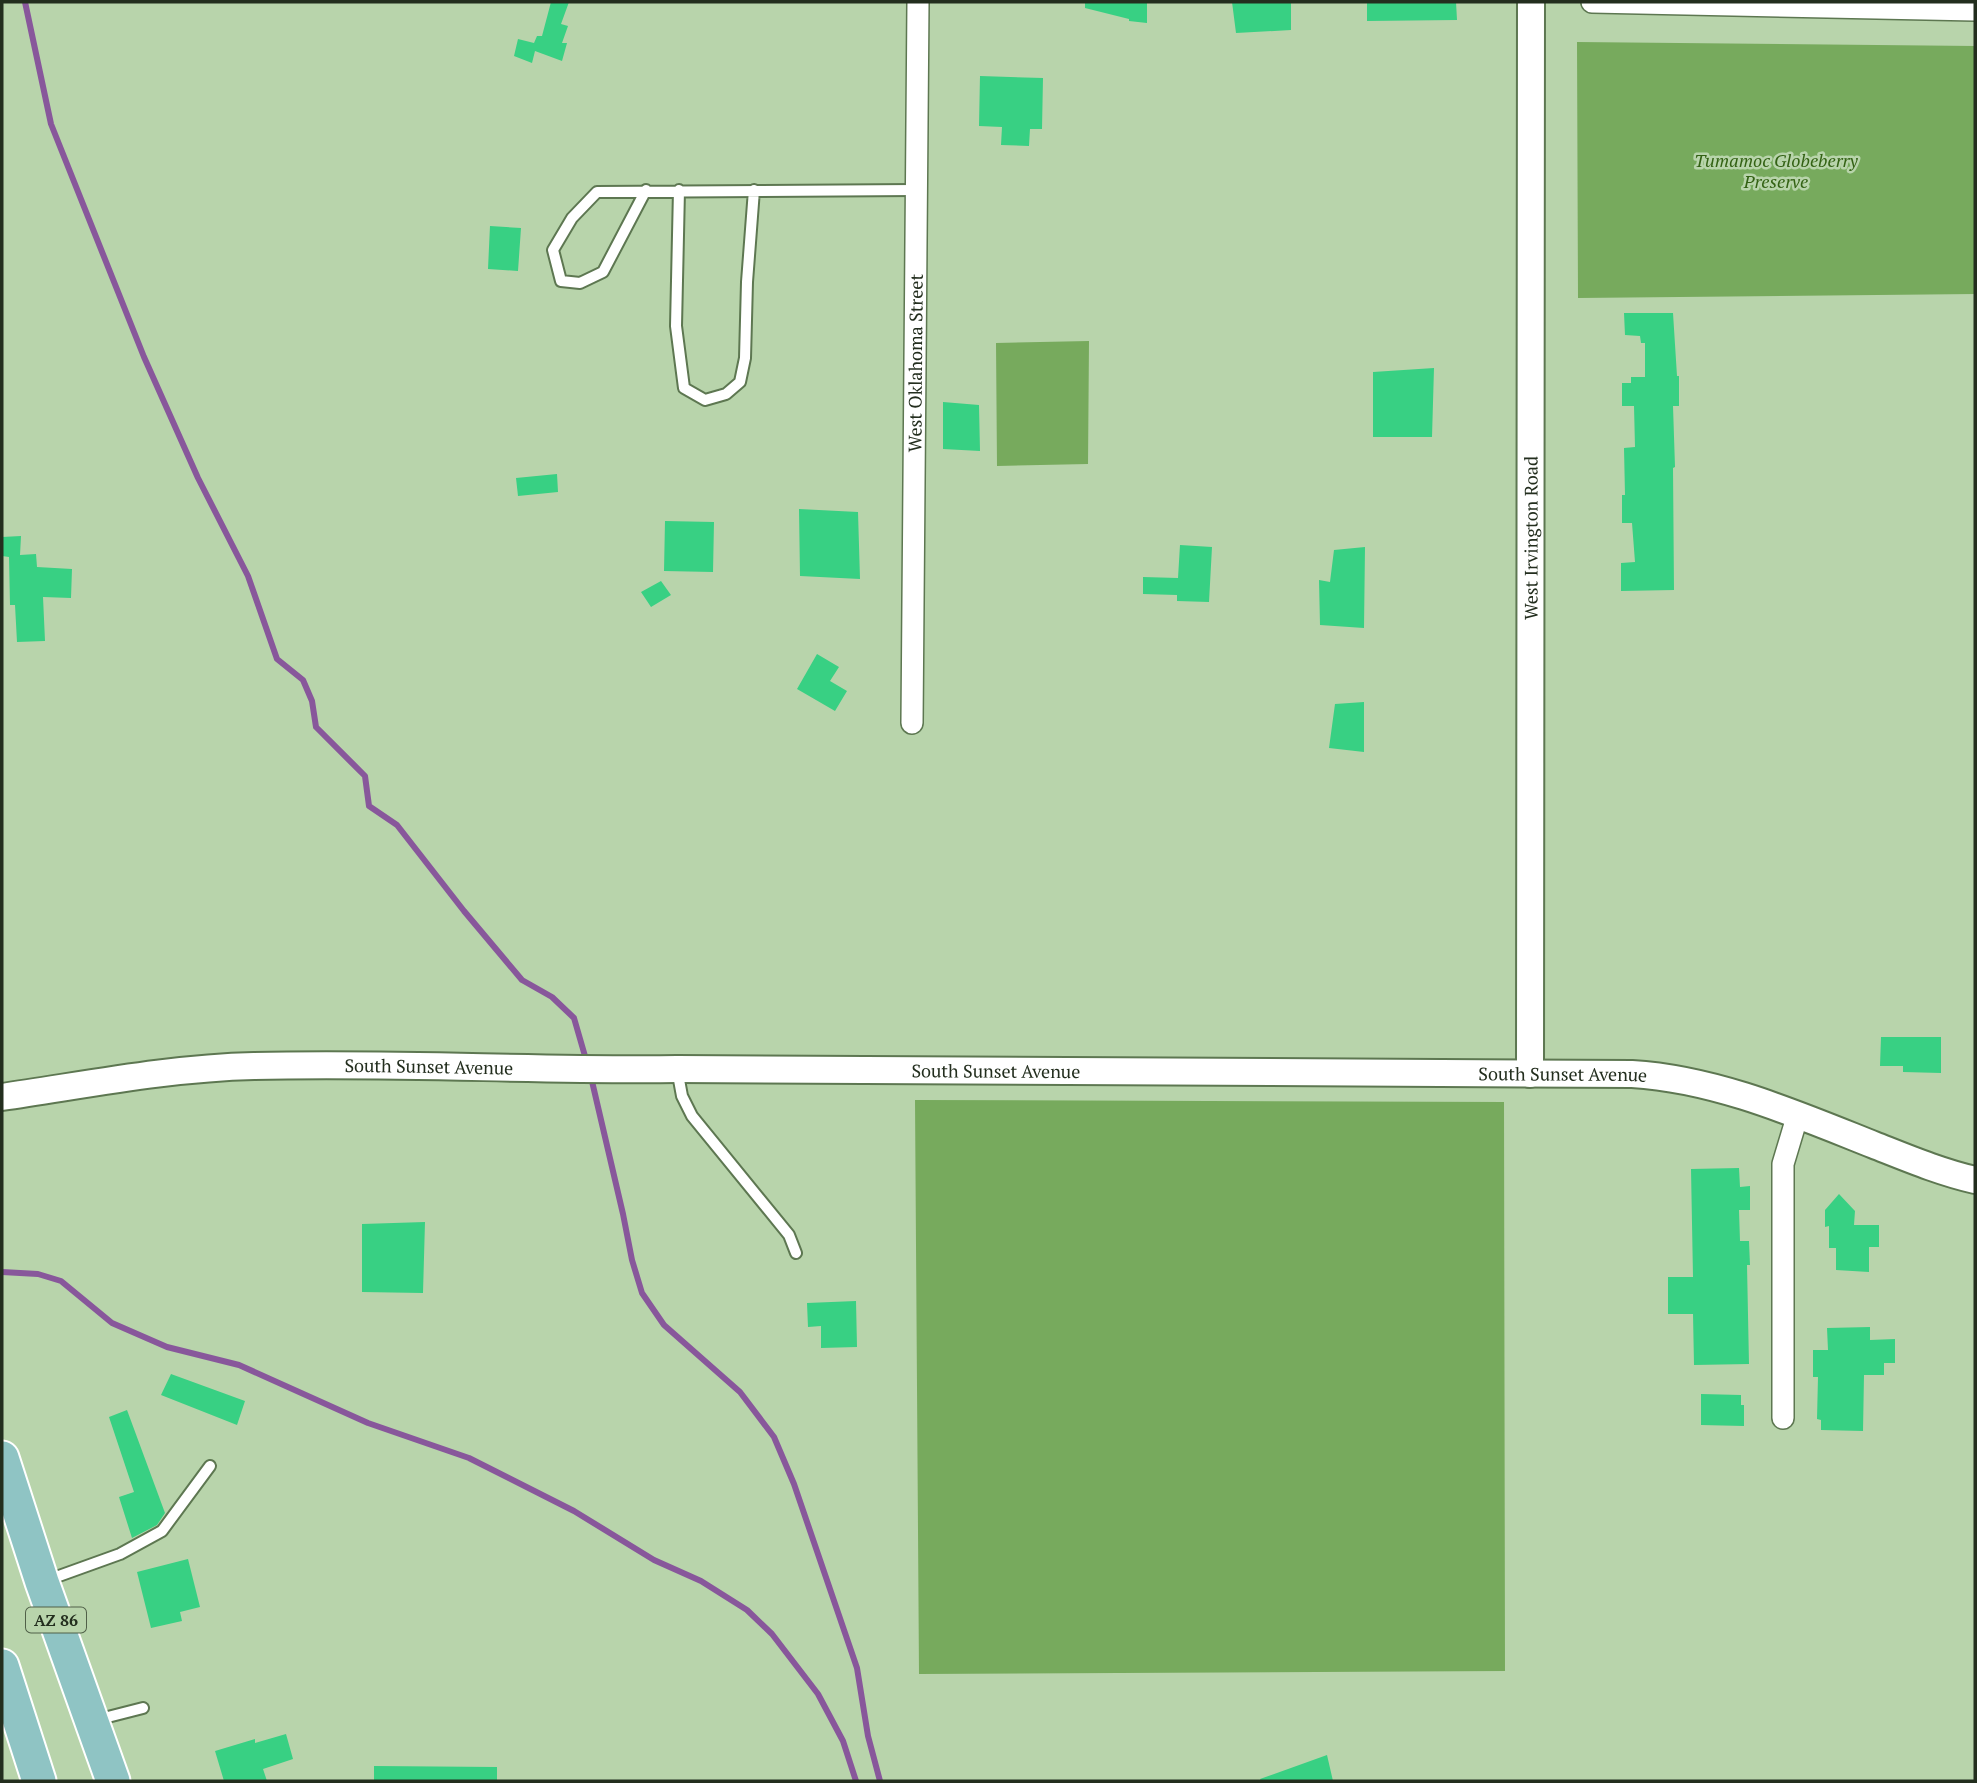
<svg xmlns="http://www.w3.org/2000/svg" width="1977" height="1783" viewBox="0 0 1977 1783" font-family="'PT Serif',serif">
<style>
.green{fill:#77aa5d}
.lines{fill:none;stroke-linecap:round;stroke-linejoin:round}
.stream{stroke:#88579b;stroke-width:6}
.building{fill:#38d083}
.service-casing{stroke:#5d7751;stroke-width:14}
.minor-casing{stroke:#5d7751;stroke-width:24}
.tertiary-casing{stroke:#5d7751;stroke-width:30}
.primary-casing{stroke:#fff;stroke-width:37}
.service{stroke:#fff;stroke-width:10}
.minor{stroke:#fff;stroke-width:21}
.tertiary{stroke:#fff;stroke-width:26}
.primary{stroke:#8fc4c4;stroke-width:33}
.labels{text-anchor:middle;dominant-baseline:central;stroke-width:5;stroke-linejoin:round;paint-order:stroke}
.shield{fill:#b8d4ab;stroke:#506048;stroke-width:2}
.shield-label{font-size:16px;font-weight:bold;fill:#232e1e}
.park-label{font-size:18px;font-style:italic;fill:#336214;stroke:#b8d4ab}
.street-label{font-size:18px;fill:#232e1e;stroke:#b8d4ab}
</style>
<rect width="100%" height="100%" fill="#b8d4ab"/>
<path class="green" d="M1577,42l398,4v248l-397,4z
M1089,341l-1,123 -91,2 -1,-123z
M915,1100l589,2 1,569 -586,3z"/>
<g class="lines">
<path class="stream" d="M25,2l26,122 93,233 54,121 50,98 29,83 26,21 9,21 4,26 49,49 4,30 28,19 67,86 58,69 30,17 22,21 13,45
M591,1077l32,137 9,46 10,33 22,32 76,67 34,45 20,47 63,184 11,68 12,45
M2,1272l36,2 23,7 51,42 55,24 72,18 129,58 101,35 105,53 80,49 47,21 46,29 25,24 46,60 25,47 13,40"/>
</g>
<path class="building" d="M551,2h18l-8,22 7,2 -6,17h5l-5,18 -27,-10 -3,12 -18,-7 4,-17 16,4 3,-7h5z
M1085,2h62v21l-18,-2v-2l-44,-11z
M1232,2l59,1v27l-55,3z
M1367,2h89l1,18 -90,1z
M980,76l63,2 -1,51h-12l-1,17 -28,-1 1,-18 -23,-1z
M490,226l31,2 -3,43 -30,-2z
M1624,313h49l4,63h2v30h-6l2,61 -2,1 1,122 -53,1v-28l14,-1 -3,-39h-10v-28h3l-1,-47 11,-1 -1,-41h-12v-23h9v-6h14v-34h-4l-1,-7 -15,-1z
M1434,368l-2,69h-59v-65z
M943,402l36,3 1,46 -37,-2z
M557,474l1,18 -40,4 -2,-18z
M799,509l59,3 2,67 -60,-3z
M665,521l49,1 -1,50 -49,-1z
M21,536l-1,19 16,-1 1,13 35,2 -1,29 -28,-1 2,44 -28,1 -2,-37h-5l-1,-48 -7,-1v-19z
M1180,545l32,2 -3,55 -32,-1v-6l-34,-1v-17l35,1z
M1365,547l-1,81 -44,-3 -1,-45 11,2 4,-32z
M661,581l10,14 -20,12 -10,-15z
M817,654l22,13 -9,14 17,10 -12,20 -38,-22z
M1364,702v50l-35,-4 6,-44z
M1881,1037h60v36l-38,-1v-6h-23z
M1739,1168l1,19 10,-1v24h-11l1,31h9l1,24h-3l2,99 -55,1 -1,-51h-25v-37h25l-2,-108z
M1839,1194l16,17 -1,14h25v22h-10v25l-33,-2v-22h-7v-22l-4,1v-17z
M425,1222l-2,71 -61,-1v-68z
M856,1301l1,46 -36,1v-22l-13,1 -1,-24z
M1870,1327v13l25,-1v24h-11v12h-20l-1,56 -42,-1v-10l-4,-1 1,-42h-5v-27h15l-1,-22z
M171,1374l74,27 -8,24 -76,-30z
M1701,1394l40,1v10h3v21l-43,-1z
M127,1410l38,103 -8,12 -25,13 -13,-41 15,-5 -25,-75z
M188,1559l12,48 -20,5 2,9 -31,7 -14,-56z
M286,1734l7,25 -30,10 4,12h-43l-9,-30 40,-12v4z
M1327,1755l6,26h-72l-1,-2z
M374,1766l123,1v14h-123z"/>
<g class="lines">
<defs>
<path id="service" d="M646,190l-43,82 -23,11 -19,-2 -8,-31 19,-32 25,-26 319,-2
M679,190l-3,136 8,62 21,12 21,-6 14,-12 5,-24 2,-76 7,-92
M677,1069l5,27 10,20 97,119 7,18
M45,1581l75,-27 42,-23 48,-65
M96,1720l47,-12"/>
<g id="minor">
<path d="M1592,2l383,8"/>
<path id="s1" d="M912,723l6,-721"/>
<path d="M1783,1418v-254l15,-50"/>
</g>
<g id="tertiary">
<path id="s2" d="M1530,1074l1,-1072"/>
<path id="s3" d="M2,1097c83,-12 167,-29 252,-31 141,-4 282,5 423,3l955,5c84,5 164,40 242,71 33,13 66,27 101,35"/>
</g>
<path id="primary" d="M2,1458l40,124 71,199
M2,1666l37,115"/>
</defs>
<use href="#service" class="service-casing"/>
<use href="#minor" class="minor-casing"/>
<use href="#tertiary" class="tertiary-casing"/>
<use href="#primary" class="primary-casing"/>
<use href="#service" class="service"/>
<use href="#minor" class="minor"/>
<use href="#tertiary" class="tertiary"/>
<use href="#primary" class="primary"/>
</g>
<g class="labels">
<rect class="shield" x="26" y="1607.5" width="60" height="25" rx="5"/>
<g class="shield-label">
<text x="56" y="1620">AZ 86</text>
</g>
<g class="park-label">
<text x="1776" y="160">Tumamoc Globeberry<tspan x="1776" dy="21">Preserve</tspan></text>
</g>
<g class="street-label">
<text stroke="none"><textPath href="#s1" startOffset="360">West Oklahoma Street</textPath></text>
<text stroke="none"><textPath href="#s2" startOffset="536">West Irvington Road</textPath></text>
<text stroke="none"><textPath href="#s3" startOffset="429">South Sunset Avenue</textPath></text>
<text stroke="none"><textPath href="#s3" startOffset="996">South Sunset Avenue</textPath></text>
<text stroke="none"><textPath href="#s3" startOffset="1563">South Sunset Avenue</textPath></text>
</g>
</g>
<rect width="1977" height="1783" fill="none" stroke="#232e1e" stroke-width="7"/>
</svg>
